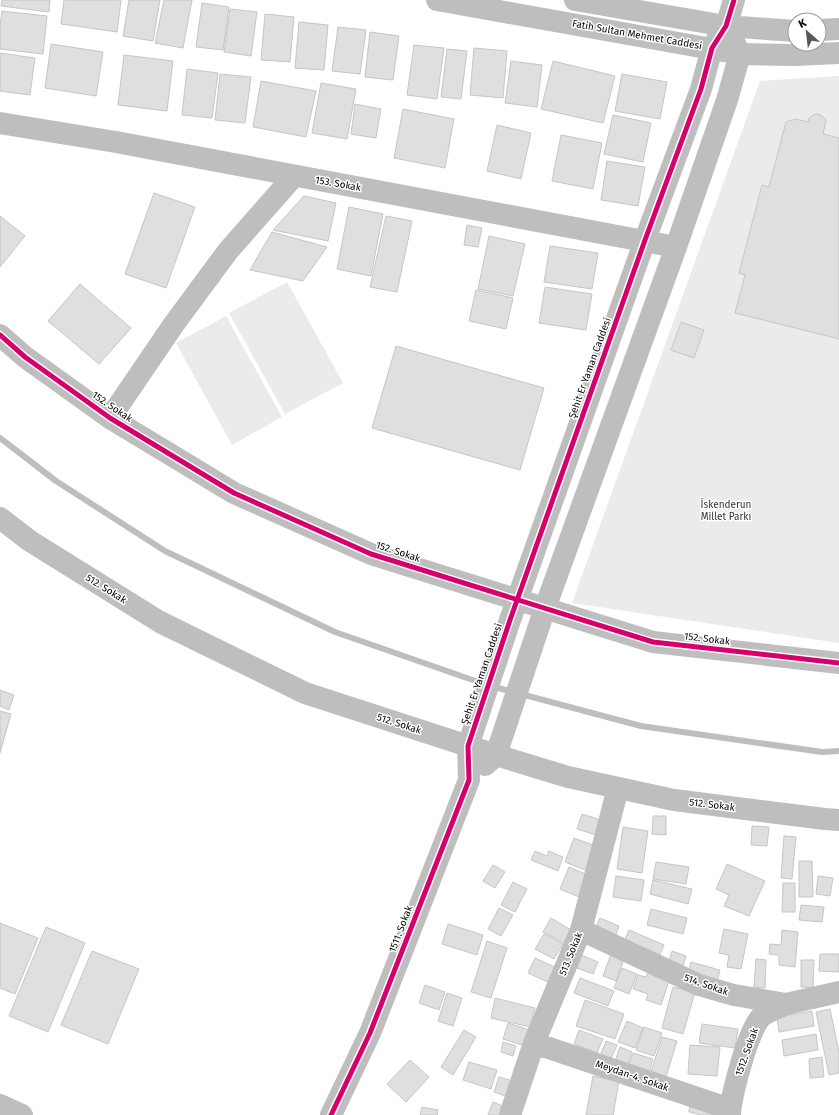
<svg xmlns="http://www.w3.org/2000/svg" width="839" height="1115" viewBox="0 0 839 1115" font-family="'Fira Sans',sans-serif">
<style>
.green{fill:#ebebeb}
.lines{fill:none;stroke-linecap:round;stroke-linejoin:round}
.stream{stroke:#bebebe;stroke-width:6}
.building{fill:#dfdfdf;stroke:#c6c6c6}
.minor{stroke:#bebebe;stroke-width:22}
.cycleway-casing{stroke:#fff;stroke-width:8}
.cycleway{stroke:#d6006c;stroke-width:5}
.labels{text-anchor:middle;dominant-baseline:central;stroke-width:3;stroke-linejoin:round;paint-order:stroke}
.street-label{font-size:10px;fill:#000;stroke:#fff}
.park-label{font-size:10px;fill:#323232;stroke:#fff}
</style>
<rect width="100%" height="100%" fill="#fff"/>
<path class="green" d="M839,76v567l-267,-40 188,-522z
M287,282l56,101 -58,31 -56,-101z
M226,316l56,101 -50,28 -56,-102z"/>
<g class="lines">
<path class="stream" d="M0,438l56,43 109,70 170,81 152,53 154,41 181,26 17,-1"/>
</g>
<path class="building" d="M2,0h48l-1,12 -48,-6z
M64,0h57l-4,32 -56,-8z
M129,0h31l-7,41 -30,-5z
M164,0h28l-9,48 -28,-5z
M202,3l27,4 -6,43 -27,-3z
M230,9l27,3 -6,44 -27,-4z
M2,11l45,5 -4,38 -43,-5v-24z
M265,14l29,3 -4,45 -29,-2z
M299,22l29,3 -4,45 -29,-2z
M338,27l28,3 -6,44 -28,-3z
M370,32l29,4 -6,44 -28,-3z
M51,44l52,8 -7,44 -51,-8z
M414,45l30,3 -7,51 -30,-4z
M474,48l33,3 -4,47 -33,-3z
M447,49l20,2 -6,48 -20,-2z
M0,53l35,5 -5,37 -30,-4z
M124,55l49,6 -6,50 -49,-6z
M511,61l31,4 -5,42 -32,-4z
M553,61l62,15 -12,47 -62,-14z
M187,69l31,4 -6,45 -30,-3z
M220,74l31,3 -6,46 -30,-3z
M622,74l45,8 -7,37 -45,-8z
M261,81l55,10 -10,46 -53,-10z
M321,83l35,6 -9,50 -35,-6z
M355,104l26,5 -5,29 -25,-4z
M403,109l51,10 -9,49 -51,-10z
M815,114l6,1 5,5 -3,14 16,4v201l-104,-26 10,-38 -6,-2 23,-88 7,2 17,-65 9,-3 13,3 1,-4z
M613,115l38,8 -8,39 -39,-8z
M497,125l34,8 -10,46 -34,-8z
M561,135l41,8 -9,46 -41,-8z
M607,161l38,6 -7,39 -37,-6z
M154,193l41,14 -29,81 -41,-14z
M304,196l32,7 -8,38 -55,-11z
M349,207l34,7 -12,62 -34,-7z
M0,216l25,20 -25,31z
M386,216l26,5 -15,71 -27,-5z
M467,225l15,3 -4,19 -14,-2z
M272,232l55,15 -24,34 -53,-11z
M489,236l36,8 -12,52 -35,-7z
M550,246l48,7 -6,36 -48,-7z
M80,284l51,44 -32,36 -51,-43z
M545,287l47,7 -6,36 -47,-7z
M476,290l37,8 -7,31 -37,-8z
M681,322l23,8 -10,28 -23,-8z
M396,346l148,42 -24,82 -148,-42z
M0,690l14,5 -5,15 -9,-4z
M0,711l11,3 -11,39z
M582,814l22,7 -5,15 -22,-7z
M653,816h13v19l-14,-1z
M752,826l17,1 -2,19 -16,-1z
M623,827l25,4 -6,42 -25,-4z
M784,836l12,1 -4,42 -11,-1z
M574,838l22,8 -9,25 -22,-9z
M535,851l12,5 2,-5 14,6 -5,14 -27,-11z
M799,861h13l1,36h-14z
M656,862l33,5 -3,17 -33,-5z
M727,864l38,17 -16,35 -25,-10 5,-11 -13,-6z
M493,865l12,7 -10,16 -12,-7z
M569,867l19,8 -9,22 -19,-8z
M616,876l28,4 -3,21 -28,-4z
M818,876l15,2 -3,18 -14,-2z
M653,880l39,9 -4,15 -38,-10z
M513,882l14,7 -12,23 -14,-7z
M783,883h12v29h-13z
M801,905l23,2 -2,15 -23,-2z
M499,908l14,7 -12,21 -13,-7z
M651,909l36,9 -4,16 -36,-9z
M551,918l20,12 -7,13 -21,-11z
M600,918l19,8 -5,14 -20,-8z
M0,923l38,15 -23,56 -15,-6z
M448,924l35,11 -6,20 -35,-11z
M46,927l39,16 -37,89 -39,-16z
M724,929l24,5 -7,35 -14,-2 2,-12 -10,-2z
M629,930l35,15 -6,14 -35,-15z
M782,930l16,2 -3,35 -16,-2v-10l-10,-1 1,-10 11,1z
M544,934l19,10 -9,15 -19,-10z
M487,941l20,7 -16,50 -20,-6z
M92,951l47,18 -31,75 -47,-19z
M672,951l14,5 -4,13 -14,-5z
M611,954l13,5 -8,22 -13,-5z
M820,954h19v18l-20,-1z
M581,955l17,7 -5,12 -16,-6z
M535,958l22,10 -7,15 -22,-10z
M756,959l10,1 -1,28 -11,-1z
M801,960h13l-1,28 -12,-1z
M691,962l29,8 -3,12 -29,-8z
M622,968l15,6 -8,20 -15,-6z
M649,970l21,8 -9,27 -15,-5 2,-6 -15,-5 5,-14 8,2z
M580,978l34,13 -6,15 -34,-13z
M425,985l20,7 -6,18 -20,-7z
M673,987l22,5 -12,42 -21,-6z
M447,993l15,5 -9,28 -15,-5z
M495,998l40,10 -5,19 -39,-9z
M585,1000l39,14 -9,25 -39,-13z
M830,1009l9,43v21l-10,2 -13,-63z
M812,1011l2,15 -35,6 -2,-15z
M627,1021l16,7 -8,20 -17,-6z
M508,1023l22,7 -5,16 -22,-7z
M702,1024l36,5 -3,19 -36,-5z
M644,1027l18,6 -8,23 -18,-6z
M464,1030l12,7 -23,38 -12,-8z
M579,1030l24,9 -6,14 -23,-9z
M816,1034l2,16 -34,6 -2,-16z
M662,1037l15,4 -11,36 -15,-5z
M606,1041l11,4 -7,16 -10,-5z
M503,1042l13,4 -3,10 -12,-4z
M690,1045l30,2 -3,29 -29,-2z
M620,1047l12,5 -6,16 -12,-4z
M633,1053l20,6 -4,14 -21,-6z
M822,1057l2,20 -14,1 -1,-19z
M410,1060l19,17 -23,25 -19,-18z
M469,1062l28,8 -6,19 -28,-9z
M593,1076l26,5 -6,34h-27z
M499,1077l17,5 -5,16 -17,-6z
M493,1102l12,5 -3,8h-14z
M690,1104l28,11h-17l-12,-3z
M422,1107l16,3 -1,5h-17z"/>
<g class="lines">
<path class="minor" d="M437,0l303,54 55,1 44,-2
M575,0l151,26 69,5
M819,30l20,-1
M0,123l116,19 560,105
M0,335l25,22 85,61 124,75 137,61 282,88 186,21
M110,418l64,-94 54,-73 66,-75
M0,518l30,23 130,81 145,71 191,62 72,22 106,23 151,19 14,1
M485,765l11,-10 49,-147 131,-361 51,-147 13,-46 -14,-28
M581,930l118,55 35,10 52,9 53,-12
M534,1043l196,66
M0,1105l22,10
M331,1115l39,-82 99,-253 -1,-34 42,-126 135,-380 56,-151 11,-41 14,-22 8,-26
M510,1115l24,-72 47,-113 37,-142
M730,1115c1,-20 18,-84 31,-98 6,-5 18,-9 25,-13"/>
<defs>
<path id="cycleway" d="M0,335l25,22 85,61 124,75 137,61 282,88 186,21
M331,1115l39,-82 99,-253 -1,-34 42,-126 135,-380 56,-151 11,-41 14,-22 8,-26"/>
</defs>
<use href="#cycleway" class="cycleway-casing"/>
<use href="#cycleway" class="cycleway"/>
</g>
<g class="labels">
<g class="street-label">
<text transform="translate(637 35) rotate(10)">Fatih Sultan Mehmet Caddesi</text>
<text transform="translate(338 184) rotate(10)">153. Sokak</text>
<text transform="translate(590 368) rotate(-70)">Şehit Er Yaman Caddesi</text>
<text transform="translate(112 407) rotate(34)">152. Sokak</text>
<text transform="translate(398 552) rotate(18)">152. Sokak</text>
<text transform="translate(106 589) rotate(32)">512. Sokak</text>
<text transform="translate(707 639) rotate(7)">152. Sokak</text>
<text transform="translate(482 674) rotate(-71)">Şehit Er Yaman Caddesi</text>
<text transform="translate(399 724) rotate(18)">512. Sokak</text>
<text transform="translate(712 805) rotate(7)">512. Sokak</text>
<text transform="translate(401 929) rotate(-69)">1511. Sokak</text>
<text transform="translate(571 954) rotate(-68)">513. Sokak</text>
<text transform="translate(706 985) rotate(19)">514. Sokak</text>
<text transform="translate(747 1052) rotate(-70)">1512. Sokak</text>
<text transform="translate(632 1076) rotate(19)">Meydan-4. Sokak</text>
</g>
<g class="park-label">
<text x="726" y="505">İskenderun<tspan x="726" dy="12">Millet Parkı</tspan></text>
</g>
</g>
<g transform="translate(807 32) rotate(332)"><circle r="19" fill="#ffffff" stroke="#999999"/>
<path d="M0-3L7 15L0 10L-7 15Z" fill="#595959"/>
<text y="-6" font-size="11" font-weight="bold" text-anchor="middle" fill="#000000">K</text>
</g>
</svg>
